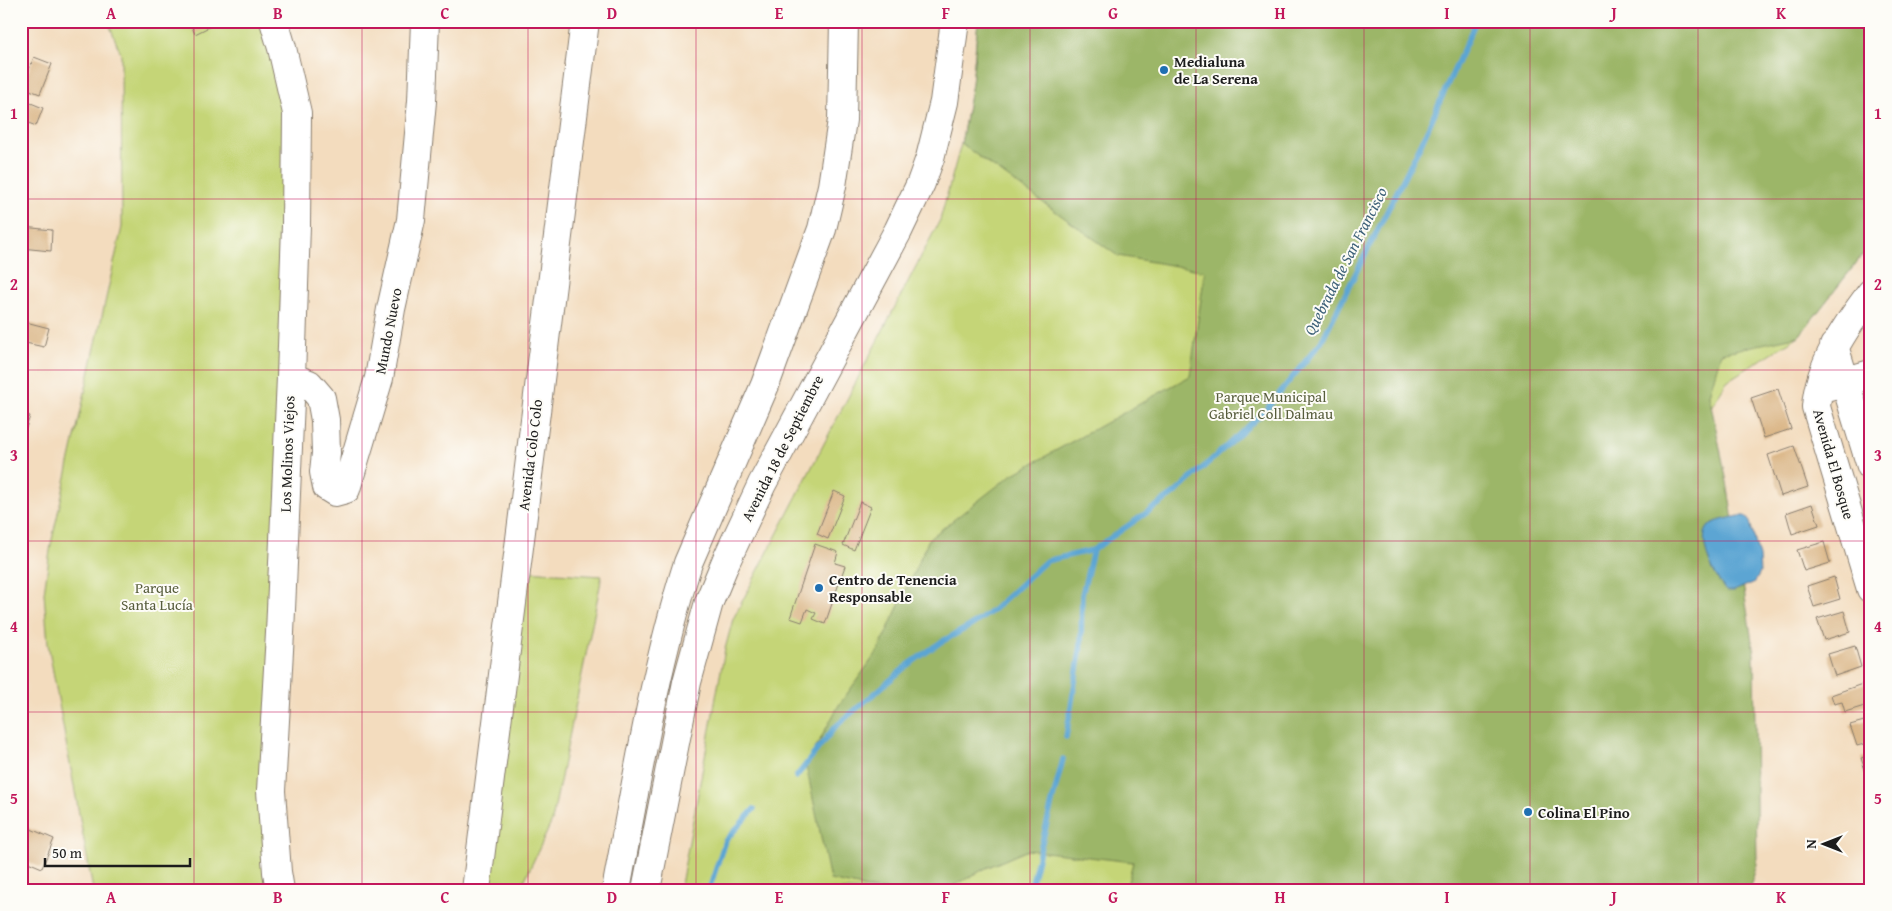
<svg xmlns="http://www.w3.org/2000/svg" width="1892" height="911" viewBox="0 0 1892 911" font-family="'Gentium Book Plus',serif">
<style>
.green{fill:#c5d577;stroke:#70784a}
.forest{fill:#9cb668;stroke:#5c6942}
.water{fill:#5ca5d3;stroke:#3c6078}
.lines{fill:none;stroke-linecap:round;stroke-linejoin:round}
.stream{stroke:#5ca5d3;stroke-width:5.5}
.building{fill:#d9b382}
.minor-casing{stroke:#887c6d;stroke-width:30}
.major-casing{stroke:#887c6d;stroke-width:30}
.minor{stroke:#fff;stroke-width:28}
.major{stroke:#fff;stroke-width:28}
.grid{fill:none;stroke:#c2185b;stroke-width:1;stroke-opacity:0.55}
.poi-dot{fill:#1f6fb2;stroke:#fdfcf7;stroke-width:2}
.labels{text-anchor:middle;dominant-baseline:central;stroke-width:4;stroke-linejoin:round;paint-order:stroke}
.poi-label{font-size:15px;font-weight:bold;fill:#1c1c1c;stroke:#fdfcf7;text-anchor:start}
.street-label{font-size:15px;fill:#1c1c1c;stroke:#fdfcf7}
.park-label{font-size:15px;fill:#575d3c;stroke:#fdfcf7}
.water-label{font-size:16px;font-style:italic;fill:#3c6078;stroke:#fdfcf7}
.neatline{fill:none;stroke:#c2185b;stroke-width:2}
.grid-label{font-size:16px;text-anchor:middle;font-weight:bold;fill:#c2185b}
</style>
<rect width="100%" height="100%" fill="#fdfcf7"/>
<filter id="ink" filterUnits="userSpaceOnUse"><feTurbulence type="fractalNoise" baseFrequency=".02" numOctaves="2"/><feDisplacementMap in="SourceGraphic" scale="10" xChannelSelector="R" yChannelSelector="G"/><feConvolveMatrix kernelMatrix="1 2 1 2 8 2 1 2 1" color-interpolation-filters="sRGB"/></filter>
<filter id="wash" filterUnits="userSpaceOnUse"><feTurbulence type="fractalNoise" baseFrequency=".0096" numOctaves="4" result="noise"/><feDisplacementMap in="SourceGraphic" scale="20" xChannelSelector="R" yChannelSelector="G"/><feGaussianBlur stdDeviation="1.12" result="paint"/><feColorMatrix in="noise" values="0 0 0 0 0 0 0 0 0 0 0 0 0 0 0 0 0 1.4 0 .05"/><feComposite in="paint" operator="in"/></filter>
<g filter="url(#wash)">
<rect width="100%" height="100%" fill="#f3dcbe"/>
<path class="green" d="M108,21h155l23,93 -17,776h-176l-45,-246 -4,-51 7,-49 71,-317 -1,-172z
M978,21h893v223l-72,92 -72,45 -247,409 -45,100h-755l45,-241 8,-30 207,-399 21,-76 11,-60z
M526,571l76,5 -50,245 -32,69h-32z"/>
<path class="forest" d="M978,21h893v223l-72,92 -78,17 -12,42 18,87 27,172 3,211 -8,25h-623l7,-28 -105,-12 -42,18 -40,22h-70l-46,-10 -24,-115 33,-60 39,-54 51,-112 81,-63 180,-100 15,-105 -87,-15 -157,-112 11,-60z"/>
<path class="water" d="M1739,516h6l5,6 9,35 1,16 -5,9 -21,9h-8c-10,-12 -31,-51 -17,-65 6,-6 21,-8 30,-10z"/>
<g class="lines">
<path class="stream" d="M1066,737l15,-91 1,-51 11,-45
M796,777l39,-50 73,-62 33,-23 31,-17 20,-14 54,-50 47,-11 82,-57 90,-82 56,-69 100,-198 55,-123
M709,890l16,-49 29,-32
M1030,890l33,-131"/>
</g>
<g id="blocks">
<path class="building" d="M189,21h25l1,3 -20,10z
M34,57l18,7 -12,30 -18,-7z
M21,99l22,9 -7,18 -15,-6z
M23,227l29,3 -1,21 -30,-3z
M22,321l27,7 -5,19 -23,-5z
M1778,389l13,40 -27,9 -13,-40z
M21,412l9,4 -8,24h-1z
M1794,446l14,41 -27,9 -13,-41z
M834,491l11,5 -17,43 -11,-5z
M860,502l11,5 -17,43 -11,-5z
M1812,504l7,21 -27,9 -6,-21z
M1824,542l6,21 -26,8 -7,-21z
M815,544l23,8 -3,11 10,3 -20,58 -12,-5 3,-6 -9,-4 -5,13 -12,-4z
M1834,577l6,22 -26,8 -7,-21z
M1844,611l6,21 -26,8 -7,-21z
M1855,646l6,21 -26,9 -7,-22z
M1865,683l6,21 -26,8 -3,-10 -8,2 -3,-9z
M1871,719v23l-14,4 -7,-21z
M1871,755v23l-3,1 -7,-21z
M24,826l30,13 -12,29 -21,-9v-27z"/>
</g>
</g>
<g filter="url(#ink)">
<use href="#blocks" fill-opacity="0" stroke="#887c6d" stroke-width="1"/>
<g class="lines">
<defs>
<path id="minor" d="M274,21l8,27 15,65 -1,112 -5,152 -11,256 -9,158 6,81 3,18
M1871,293c-25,33 -52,71 -55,114l55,182
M1834,346l37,120
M291,377l18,7 12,14 4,22 1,33 -2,19 3,15 8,5 11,-3 33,-111 12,-69 20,-89 11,-119 3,-80
M1829,386l42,-12
M476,890l109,-869"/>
<path id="major" d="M616,890c21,-110 38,-220 72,-327l77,-178 57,-156 10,-43 10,-66 2,-99
M646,890l41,-208 22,-80 17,-41 36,-77 136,-253 23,-48 9,-25 14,-56 11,-81"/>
</defs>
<use href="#minor" class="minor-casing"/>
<use href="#major" class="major-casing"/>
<use href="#minor" class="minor"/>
<use href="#major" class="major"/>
</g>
</g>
<path class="grid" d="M194,21v869M362,21v869M528,21v869M696,21v869M862,21v869M1030,21v869M1196,21v869M1364,21v869M1530,21v869M1698,21v869M21,199h1850M21,370h1850M21,541h1850M21,712h1850"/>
<g class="poi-dot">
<circle cx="1164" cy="70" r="5"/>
<circle cx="819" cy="588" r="5"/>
<circle cx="1528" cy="812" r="5"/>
</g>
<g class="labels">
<g class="poi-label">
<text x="1174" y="61">Medialuna<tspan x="1174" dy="17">de La Serena</tspan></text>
<text x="829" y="579">Centro de Tenencia<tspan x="829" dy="17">Responsable</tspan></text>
<text x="1538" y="812">Colina El Pino</text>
</g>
<g class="street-label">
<text transform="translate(388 331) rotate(-79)">Mundo Nuevo</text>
<text transform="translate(782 448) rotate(-63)">Avenida 18 de Septiembre</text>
<text transform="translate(287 454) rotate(-88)">Los Molinos Viejos</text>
<text transform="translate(530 455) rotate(-83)">Avenida Colo Colo</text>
<text transform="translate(1834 464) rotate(74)">Avenida El Bosque</text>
</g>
<g class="park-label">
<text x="1271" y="396">Parque Municipal<tspan x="1271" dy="17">Gabriel Coll Dalmau</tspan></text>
<text x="157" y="587">Parque<tspan x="157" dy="17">Santa Lucía</tspan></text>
</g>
<g class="water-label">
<text transform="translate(1345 261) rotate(-63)">Quebrada de San Francisco</text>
</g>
</g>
<rect width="1892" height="911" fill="none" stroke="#fdfcf7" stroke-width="55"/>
<g transform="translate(1824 844) rotate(270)" stroke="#fdfcf7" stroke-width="4" paint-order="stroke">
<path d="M0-4L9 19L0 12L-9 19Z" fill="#1c1c1c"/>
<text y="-8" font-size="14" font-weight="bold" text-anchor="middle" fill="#1c1c1c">N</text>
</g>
<path d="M45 858v8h145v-8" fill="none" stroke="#1c1c1c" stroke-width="2.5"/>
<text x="52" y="858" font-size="15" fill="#1c1c1c" stroke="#fdfcf7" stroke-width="4" paint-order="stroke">50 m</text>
<rect x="28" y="28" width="1836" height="856" class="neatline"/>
<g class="grid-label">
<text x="111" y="19">A</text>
<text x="278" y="19">B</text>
<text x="445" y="19">C</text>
<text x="612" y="19">D</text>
<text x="779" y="19">E</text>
<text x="946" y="19">F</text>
<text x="1113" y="19">G</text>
<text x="1280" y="19">H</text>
<text x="1447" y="19">I</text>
<text x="1614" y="19">J</text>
<text x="1781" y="19">K</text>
<text x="14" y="119">1</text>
<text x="1878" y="119">1</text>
<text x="14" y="290">2</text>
<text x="1878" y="290">2</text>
<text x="14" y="461">3</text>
<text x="1878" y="461">3</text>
<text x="14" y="632">4</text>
<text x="1878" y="632">4</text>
<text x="14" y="804">5</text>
<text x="1878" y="804">5</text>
<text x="111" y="903">A</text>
<text x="278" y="903">B</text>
<text x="445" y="903">C</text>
<text x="612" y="903">D</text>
<text x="779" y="903">E</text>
<text x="946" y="903">F</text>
<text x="1113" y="903">G</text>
<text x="1280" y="903">H</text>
<text x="1447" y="903">I</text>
<text x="1614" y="903">J</text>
<text x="1781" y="903">K</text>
</g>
</svg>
